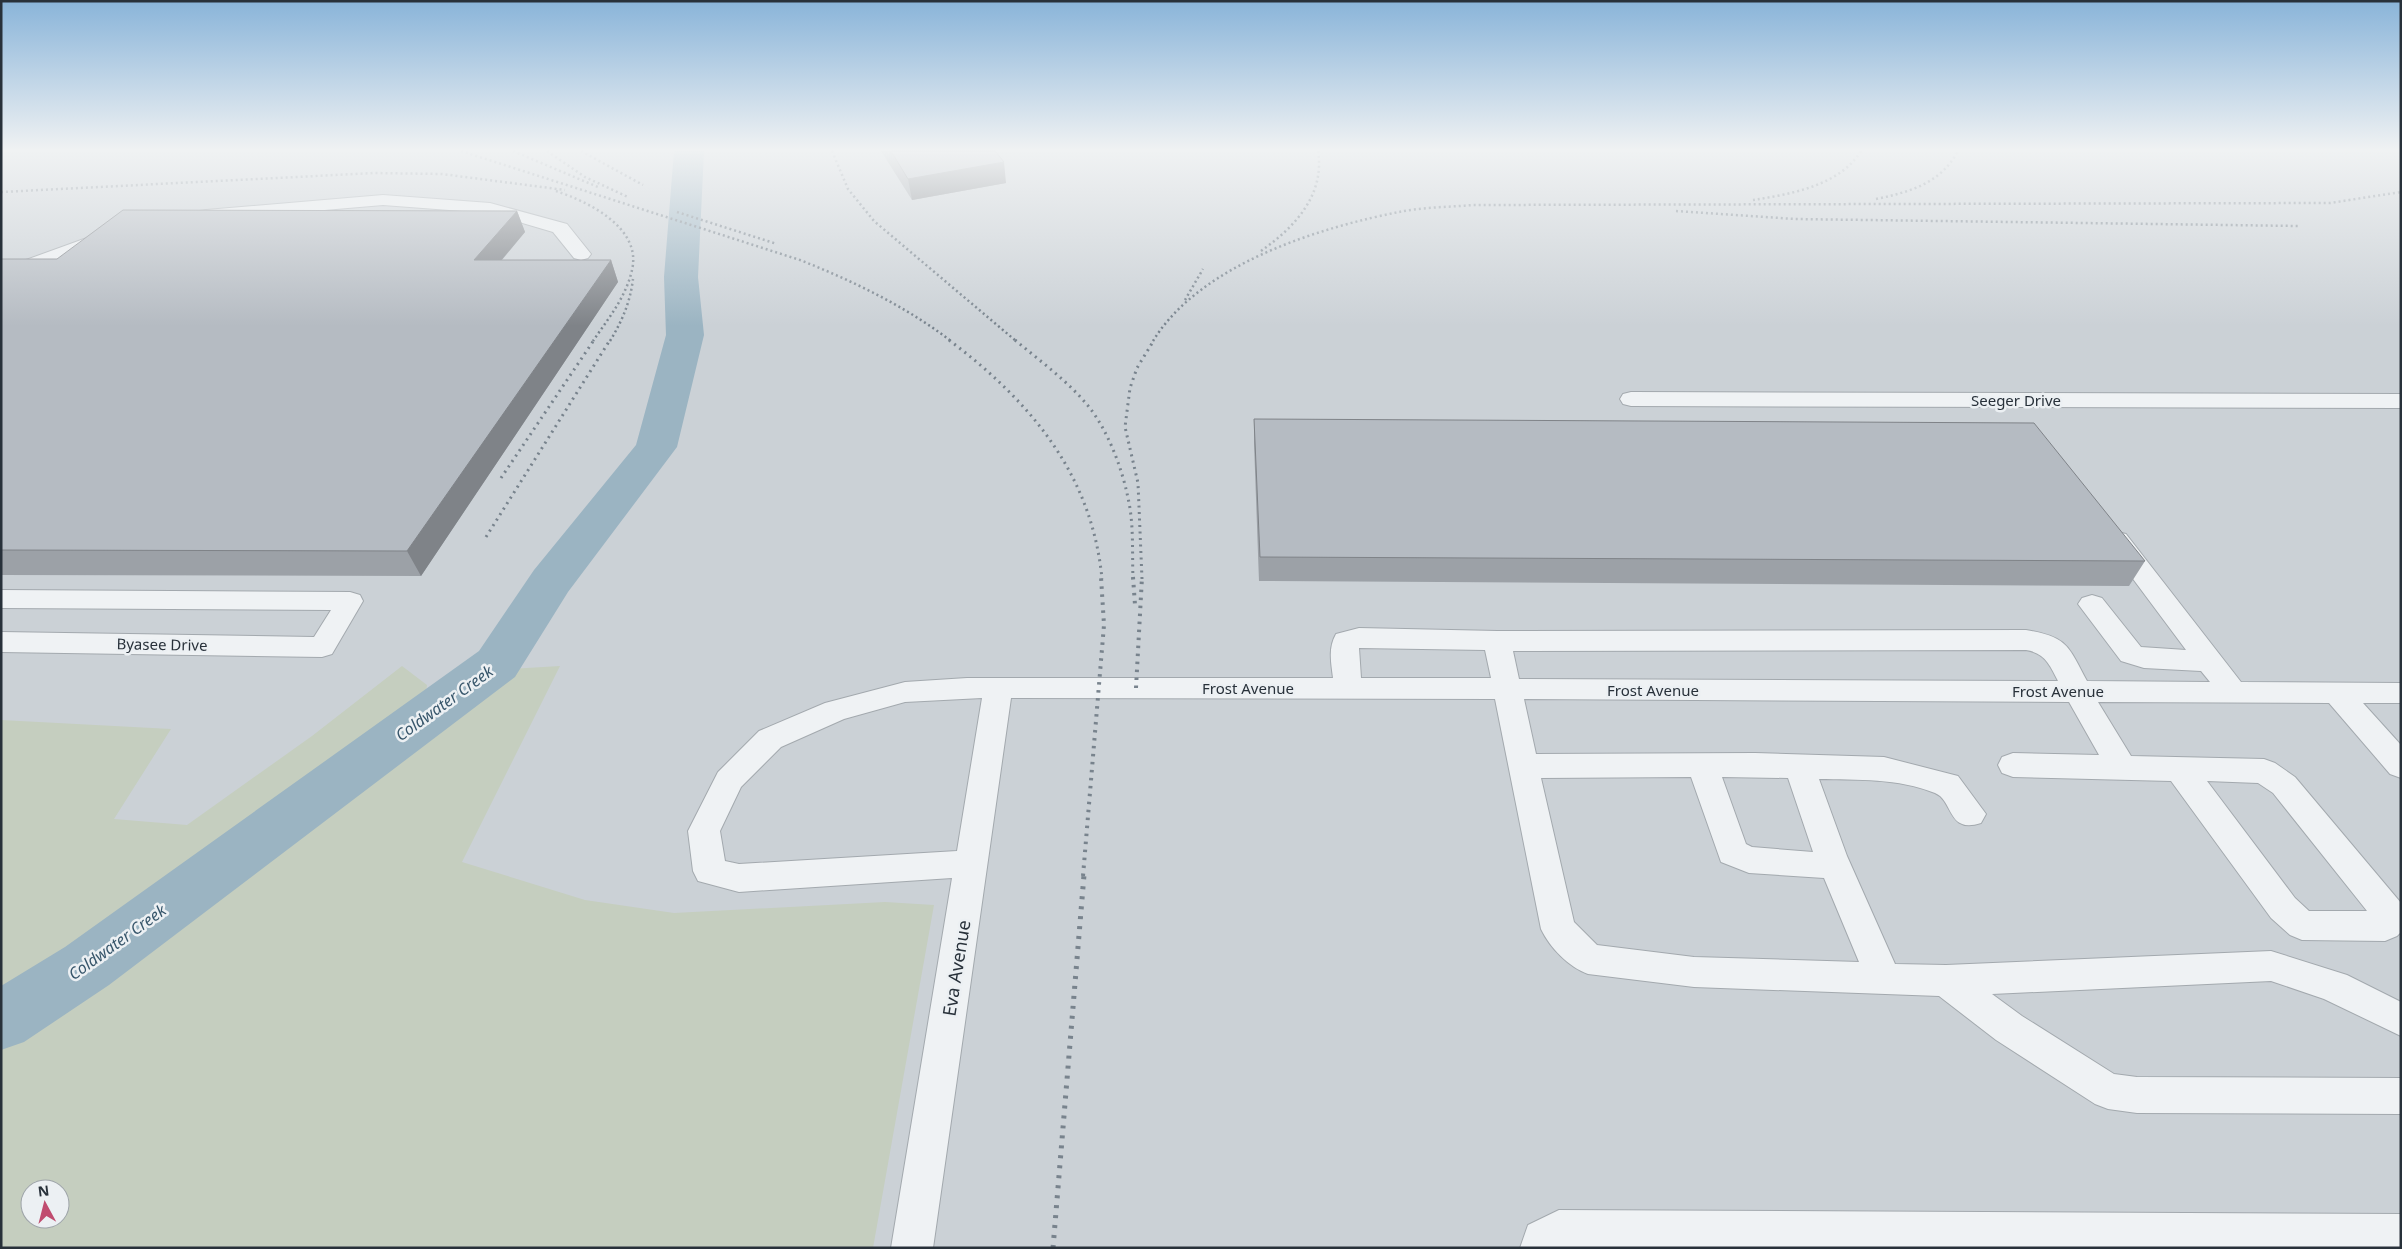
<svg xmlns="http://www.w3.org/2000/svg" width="2402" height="1249" viewBox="0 0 2402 1249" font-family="'Noto Sans',sans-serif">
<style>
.built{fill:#cbd1d6;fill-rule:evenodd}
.green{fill:#c5cebf;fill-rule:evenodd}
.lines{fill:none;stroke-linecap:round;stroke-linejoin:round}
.river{fill:#9bb4c2;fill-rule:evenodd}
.minor-casing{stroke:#a3a9ae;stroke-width:2}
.minor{fill:#eff2f4;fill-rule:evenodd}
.rail-far3{stroke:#78838d;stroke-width:2.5;stroke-dasharray:2 3;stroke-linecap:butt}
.rail-far2{stroke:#78838d;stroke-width:3;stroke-dasharray:2 4.5;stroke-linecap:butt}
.rail-far1{stroke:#78838d;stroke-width:4;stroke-dasharray:2.5 5.5;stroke-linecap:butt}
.rail{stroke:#78838d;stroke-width:5;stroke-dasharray:3 7;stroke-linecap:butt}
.wall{fill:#9ca1a7}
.shaded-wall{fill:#7f8388}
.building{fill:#b5bbc2;stroke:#7f8388}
.labels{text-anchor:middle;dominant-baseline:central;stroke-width:5;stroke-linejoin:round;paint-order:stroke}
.street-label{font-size:15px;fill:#28313a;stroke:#ecf0f3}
.water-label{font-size:16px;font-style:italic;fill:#36556a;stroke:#ecf0f3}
.near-street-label{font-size:18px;fill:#28313a;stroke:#ecf0f3}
</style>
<rect width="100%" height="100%" fill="#dde2e5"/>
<path class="built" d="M1,151h2400v1097h-2400zM30,1189h30v30h-30z"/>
<path class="green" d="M402,666l25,19 -2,15 -159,122 -145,106 -120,79v-287l170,9 -57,90 73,6 125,-89z
M560,666l-98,196 123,38 89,13 211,-11 49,3 -61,343h-872v-203l71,-46 438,-330zM30,1189h30v30h-30z"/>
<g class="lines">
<path class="river" d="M674,151h30l-6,126 6,58 -27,112 -109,145 -53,85 -406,308 -85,57 -23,8v-64l64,-39 414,-296 55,-81 102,-125 30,-110 -2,-58z"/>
<defs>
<path id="minor" d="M383,195l107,8 77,21 24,30 -3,4 -7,2 -7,-2 -21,-26 -64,-19 -106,-8 -177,15 -6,-1 -3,-4 3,-4 6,-1z
M106,231l7,2 2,4 -2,4 -112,41v-13z
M1631,392l770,2v14l-770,-2 -8,-2 -3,-5 3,-5z
M2117,532l9,2 115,148 160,1v20h-38l38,42v33l-11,-4 -61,-71 -231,-1 33,54 133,3 11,4 20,14 106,126v29l-4,4 -12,5 -83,-1 -12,-5 -19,-17 -100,-137 -158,-4 -11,-4 -4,-8 4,-8 11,-4 86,2 -30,-53 -545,-3 12,55 219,-1 129,4 74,19 28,38 -5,9c-34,11 -27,-22 -46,-30 -37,-15 -78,-13 -116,-14l28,77 48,108 51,1 325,-14 76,24 54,27v34l-77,-37 -53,-18 -279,13 30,22 92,58 23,3 264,1v36l-264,-1 -29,-4 -13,-5 -99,-64 -57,-44 -245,-9 -106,-13c-19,-7 -38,-26 -47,-45l-46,-230 -484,-1 -78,550h-42l61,-370 -213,14 -41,-11 -5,-10 -5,-40 30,-59 41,-41 66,-28 80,-21 62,-4h366c-2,-16 -5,-30 3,-44l23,-6 138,3 529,-1c42,7 42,16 61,51l123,1 -9,-11 -57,-3 -23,-7 -43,-57 4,-6 10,-3 10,3 39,49 45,3 -82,-110 4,-6zM1359,648l126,2 6,28h-130zM2026,650c19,3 24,15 32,31l-539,-2 -6,-28zM982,698l-25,153 -218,13 -14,-3 -5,-30 21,-44 40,-40 63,-28 61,-17zM1691,777l30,85 28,11 75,5 35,84 -165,-5 -97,-12 -23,-23 -33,-144zM1722,777l66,1 25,74 -61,-5 -6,-3zM2207,781l51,2 15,10 94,118h-58l-14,-13z
M1,590l349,2 10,3 3,6 -31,53 -10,3 -321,-5v-20l313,5 17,-27 -330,-2z
M1559,1210l842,4v34h-881l8,-23z"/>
</defs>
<use href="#minor" class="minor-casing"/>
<use href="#minor" class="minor"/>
<path class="rail-far3" d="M461,151l339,109c53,21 105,46 151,81
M513,151l85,36
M547,151l38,26 43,20
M581,151l62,34
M832,151l16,38 26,32 142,120
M556,191c33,11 86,37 76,79 -6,27 -24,49 -39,71
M1,192l373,-19 68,1 123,16
M1876,199c34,-7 65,-16 82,-48
M1753,200c38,-6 86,-14 108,-49
M1676,211l119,8 504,7
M677,212l100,32
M1261,251c34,-24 64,-56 57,-100
M1185,300l18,-31
M610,341c12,-20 20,-38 23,-62
M1153,341c47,-77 167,-114 251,-130 23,-4 46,-4 69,-6l857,-2 71,-11"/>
<path class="rail-far2" d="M949,340c81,61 143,134 153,239
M1015,340c25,21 53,41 74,67 19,24 33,61 39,91 6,26 4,54 5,81
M501,478l93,-138
M486,537l124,-197
M1142,579l-4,-96 -13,-56 5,-39 7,-20 17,-28"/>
<path class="rail-far1" d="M1133,577l2,28
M1136,688l6,-111
M1083,876l21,-251 -3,-48"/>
<path class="rail" d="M1053,1248l31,-373"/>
</g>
<path class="wall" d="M881,151h114l11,32 -94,17z
M517,211l8,21 -23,28h109l7,22 -197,294 -420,-1v-316h56z
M1254,419l891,142 -16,25 -870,-5 -5,-138z"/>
<path class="shaded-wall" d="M1004,162l2,21 -94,17 -4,-21z
M517,211l8,21 -42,50 -9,-22z
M611,260l7,22 -197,294 -14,-25z"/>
<path class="building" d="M891,151h104l9,11 -96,17z
M123,210l394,1 -43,49h137l-204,291 -406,-1v-291h56z
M1254,419l780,4 111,138 -885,-4z"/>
<linearGradient id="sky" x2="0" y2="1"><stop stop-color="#89b4d9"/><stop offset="0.46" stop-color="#f0f2f3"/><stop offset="1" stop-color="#f0f2f3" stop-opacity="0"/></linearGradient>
<rect width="2402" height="326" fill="url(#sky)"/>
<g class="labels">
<g class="street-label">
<text x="2016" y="400">Seeger Drive</text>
<text transform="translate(162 644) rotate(1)">Byasee Drive</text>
<text x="1248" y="688">Frost Avenue</text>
<text x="1653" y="690">Frost Avenue</text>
<text x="2058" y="691">Frost Avenue</text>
</g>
<g class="water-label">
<text transform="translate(444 703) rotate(-36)">Coldwater Creek</text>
<text transform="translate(117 942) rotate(-36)">Coldwater Creek</text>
</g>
<g class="near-street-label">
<text transform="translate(956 968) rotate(-81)">Eva Avenue</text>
</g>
</g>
<rect width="2402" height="1249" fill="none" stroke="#28313a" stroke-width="5"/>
<g transform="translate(45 1204) rotate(353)"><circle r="24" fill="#ecf0f3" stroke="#9ea4a9"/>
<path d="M0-4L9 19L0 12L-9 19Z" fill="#c04c6f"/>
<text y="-8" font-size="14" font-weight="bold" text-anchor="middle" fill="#28313a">N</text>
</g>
</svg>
